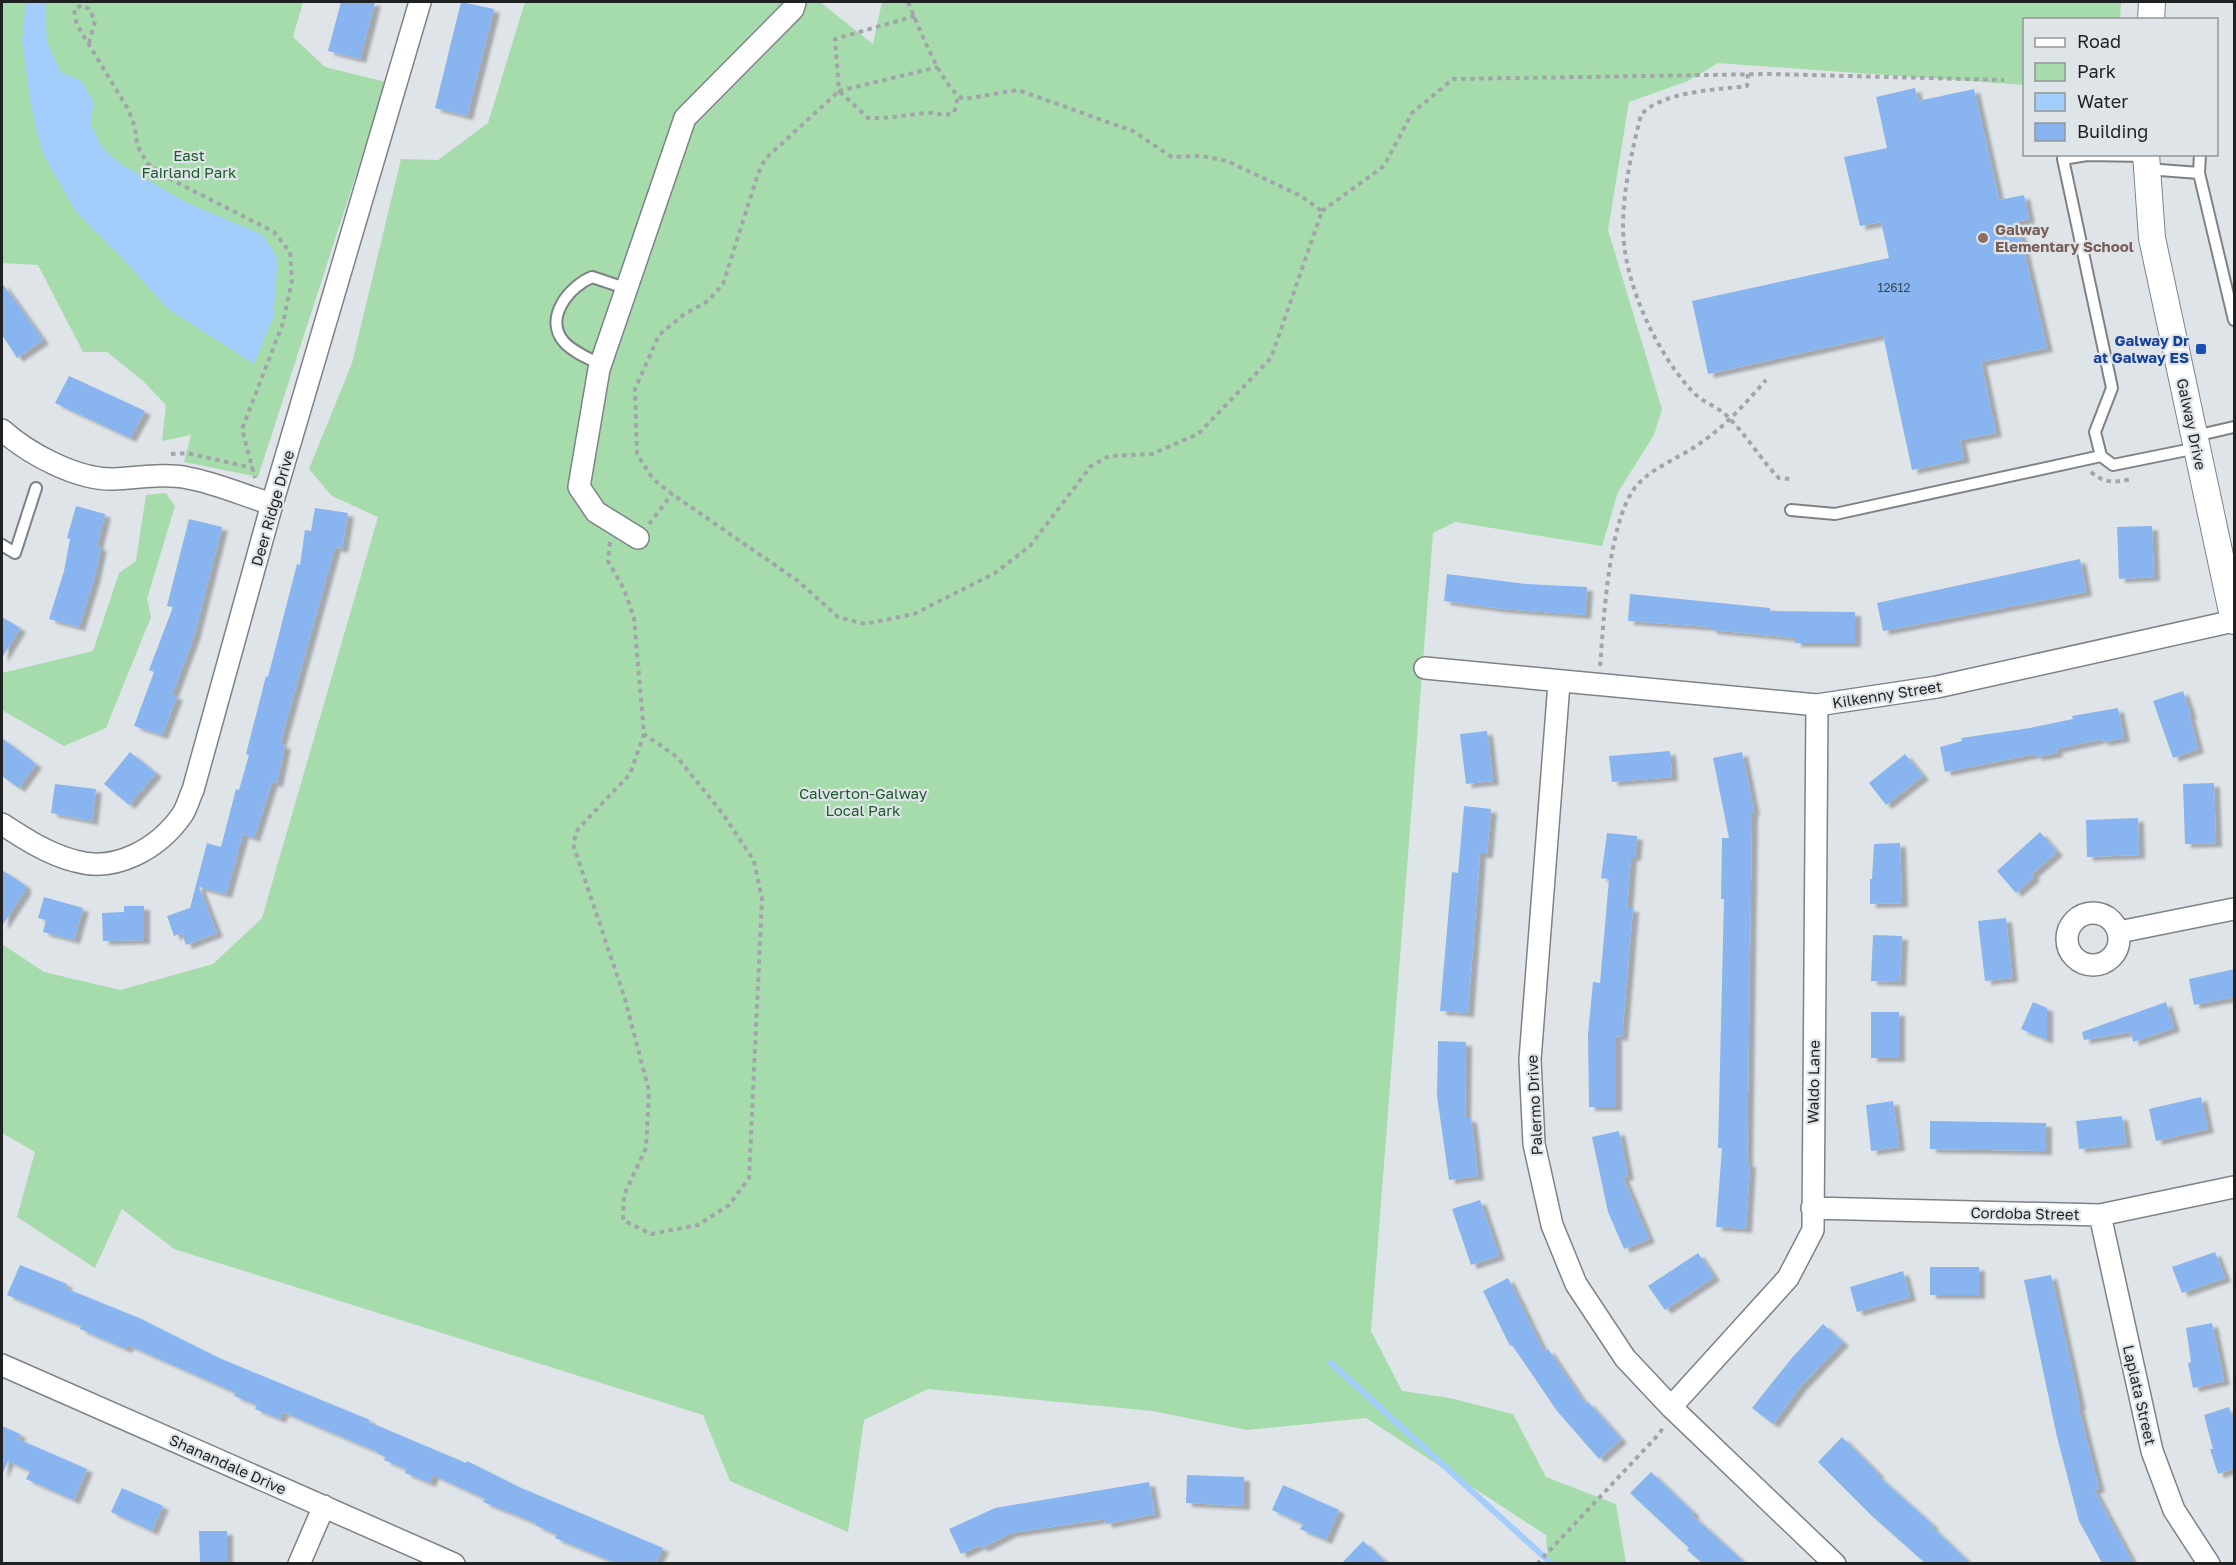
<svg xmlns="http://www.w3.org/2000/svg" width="2236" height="1565" viewBox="0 0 2236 1565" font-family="'Golos Text',sans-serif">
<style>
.green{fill:#a6dbac}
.water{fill:#a3cdfa}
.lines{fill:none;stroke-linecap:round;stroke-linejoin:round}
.stream{stroke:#a3cdfa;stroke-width:6}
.building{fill:#88b5ef;filter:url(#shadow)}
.service-casing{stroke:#7e8287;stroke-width:14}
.minor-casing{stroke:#7e8287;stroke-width:24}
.tertiary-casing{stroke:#7e8287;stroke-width:28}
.path{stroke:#a1a5a9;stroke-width:4;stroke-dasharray:4.5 4.5;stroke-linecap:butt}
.service{stroke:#fff;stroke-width:10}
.minor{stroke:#fff;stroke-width:21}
.tertiary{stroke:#fff;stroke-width:26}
.education-dot{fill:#8d6e63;stroke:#dfe4e9;stroke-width:2}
.transit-dot{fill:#1a4fb4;stroke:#dfe4e9;stroke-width:2}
.labels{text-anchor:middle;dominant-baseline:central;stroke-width:4.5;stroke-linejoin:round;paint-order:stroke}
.number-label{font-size:12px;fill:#394656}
.park-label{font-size:15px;fill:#1c5b2a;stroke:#dfe4e9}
.education-label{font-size:15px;font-weight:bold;fill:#785e54;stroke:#dfe4e9;text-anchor:start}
.transit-label{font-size:15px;font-weight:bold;fill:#164399;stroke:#dfe4e9;text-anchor:end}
.street-label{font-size:15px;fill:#1f2123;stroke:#dfe4e9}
</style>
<defs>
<filter id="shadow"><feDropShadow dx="6" dy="4" stdDeviation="1.5" flood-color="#0004"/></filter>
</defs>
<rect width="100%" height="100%" fill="#dfe4e9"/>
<path class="green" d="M2,2h301l-10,35 32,30 61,15 -128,395 -74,-15 7,-27 -29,6 4,-36 -23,-24 -36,-29h-24l-45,-87 -36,-2z
M525,2h295l53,42 9,-42h1239l-1,17 -96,1v65l-306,-22 -30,18 -59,21 -21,128 54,179 -8,26 -36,57 -16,54 -147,-24 -22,11 -62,798 31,60 48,7 63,16 33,63 70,27 10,59h-78l-2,-28 -180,-117 -119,12 -95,-19 -224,-22 -64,31 -16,112 -118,-51 -27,-66 -529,-166 -52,-40 -27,59 -78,-51 18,-65 -33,-19v-189l42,28 76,18 93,-26 49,-46 116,-401 -46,-21 -23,-27 43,-106 49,-204 37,1 50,-37z
M166,493l9,13 -28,93 4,18 -45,111 -42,18 -62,-36v-37l91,-22 26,-78 17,-12 10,-66z"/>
<path class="water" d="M26,2h19l2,41 14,29 20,9 13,22 -4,20 13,26 18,15 64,38 78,33 15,24 -5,59 -19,46 -86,-55 -44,-49 -48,-48 -34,-60 -11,-46 -9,-65z"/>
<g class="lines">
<path class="stream" d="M1331,1363l221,201"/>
</g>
<path class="building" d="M341,2h34l-15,57 -32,-8z
M461,2l33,7 -27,107 -32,-8z
M1915,88l3,13 56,-12 25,111 25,-5 5,24 -12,3 30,126 -66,14 15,71 -36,7 4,19 -52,11 -29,-135 -175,39 -16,-73 197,-43 -8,-36 -21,4 -16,-69 43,-9 -11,-51z
M2,283l41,57 -26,18 -15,-23z
M69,376l76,35 -15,27 -75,-35z
M76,506l29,8 -8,32 4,1 -7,32 -15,48 -30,-8 15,-48 6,-32 -3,-1z
M315,508l33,5 -6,36 -7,-2 -55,197 5,1 -8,38 -5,-1 -18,56 -11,-4 -17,60 -27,-7 18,46 -31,12 -4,-12 -8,3 -7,-20 23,-8 17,-65 14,4 15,-58 3,1 10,-35 -3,-1 20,-78 2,1 29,-113 3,1 5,-35 6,1z
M189,519l33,8 -28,109 -22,59 5,1 -15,39 -28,-9 20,-54 -5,-2 24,-63 -6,-1z
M2152,526l2,51 -35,2 -2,-52z
M2080,559l6,33 -203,39 -6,-28z
M1447,574l79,10 61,3 -2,28 -82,-6 -59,-8z
M1630,594l140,14v3l85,1v31h-60v-5l-84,-8v-3l-83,-6z
M2,617l18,11 -18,30z
M2183,691l8,24h-2l9,34 -25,9 -20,-57z
M2118,708l6,30 -21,4 -1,-3 -46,10 1,4 -21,4 -1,-3 -90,18 -5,-25 22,-6 -1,-3 69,-10 43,-9 -1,-3z
M1487,731l6,50 -27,3 -6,-50z
M2,738l34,26 -17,24 -17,-12z
M1670,751l2,26 -60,5 -3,-26z
M130,752l26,21 -27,32 -25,-21z
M1742,752l12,59 -2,1 -5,351h3l-4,66 -30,-2 6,-79h-4l6,-249h-3l1,-61h7l-16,-80z
M1905,754l18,22 -37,29 -17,-22z
M2214,783l2,60 -31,1 -2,-60z
M55,784l41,5 -4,32 -41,-8z
M1464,806l27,3 -4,45h-7l-12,159 -28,-2 12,-139 6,1z
M2138,818l1,37 -52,2 -1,-37z
M2040,832l17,20 -25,22 2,3 -18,16 -19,-22z
M1607,833l30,3 -2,21h-4l-4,51h6l-11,129 -6,-1v71h-27l-1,-73 5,-52 7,1 9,-104 -8,-1z
M1900,843l2,60 -32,1v-25h2l2,-35z
M2,870l23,15v6l-23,35z
M44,897l39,11 -9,32 -31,-8 3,-12 -8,-2z
M124,906h20v34l-41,1 -1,-28 22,-1z
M2006,918l6,60 -27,3 -7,-60z
M1873,935l29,1 -2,46 -29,-1z
M2235,969v28l-41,8 -5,-26z
M2033,1002l14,6v32l-26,-11z
M2166,1002l8,26 -41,14 -2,-10 -47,8 -2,-8z
M1871,1012h28v46h-28z
M1438,1041l28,1 -1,76h6l7,58 -29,4 -12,-84z
M2201,1097l7,32 -52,12 -7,-32z
M1893,1101l6,46 -28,4 -5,-46z
M2122,1116l4,28 -47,5 -3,-28z
M1930,1121l116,2v28l-116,-2z
M1619,1131l9,45 -5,1 26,62 -25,10 -16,-37 -16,-75z
M1480,1200l19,56 -28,9 -19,-56z
M2215,1252l10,26 -43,15 -10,-26z
M1698,1253l16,24 -49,33 -17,-24z
M20,1265l47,19 -2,4 74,30 80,40 151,62 -1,2 97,41 1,-2 52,26 144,61 -7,15h-40l-61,-25 2,-3 -22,-10 1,-2 -53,-21 2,-3 -52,-24 -3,8 -25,-10 1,-4 -22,-9 2,-3 -8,-3v-2l-95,-40 -3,7 -25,-10 2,-4 -23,-9 2,-3 -108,-48 -2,4 -46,-20 1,-3 -74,-31z
M1930,1267h49v28h-49z
M1903,1271l7,26 -53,15 -7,-25z
M2051,1275l29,131h-2l21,82 -5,2 39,73h-31l-23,-42 -22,-84 -33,-157z
M1508,1278l36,74 4,-3 37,55 3,-2 33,37 -22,20 -42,-48 -45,-66 -2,1 -27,-55z
M2212,1323l12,58 -31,7 -5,-25 3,-1 -5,-34z
M1823,1324l20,18 -43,45 -27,37 -21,-16 39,-49z
M2229,1407l6,16v45l-17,6 -8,-25h3l-9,-34z
M2,1426l18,8 -2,5 69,30 -13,31 -48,-21 4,-8 -22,-10 -6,14z
M1842,1437l36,36 -1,2 56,50 -2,1 39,37h-45l-53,-47 -54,-54z
M1651,1472l43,41 -2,2 53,48h-43l-15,-13 2,-2 -59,-55z
M1187,1475l57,2v29l-58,-3z
M1149,1482l6,32 -49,10 -1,-5 -94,14 -29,15 -2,-3 -19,9 -12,-25 46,-21z
M1283,1485l56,25 -13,30 -26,-11 3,-5 -31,-14z
M122,1488l41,18 -11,25 -41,-19z
M199,1531h28v32h-27z
M1363,1541l24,22h-45z"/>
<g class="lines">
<defs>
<path id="service" d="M2200,154l-1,19 35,147
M2147,169l52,4
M600,364c-12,-6 -27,-12 -36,-22 -21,-24 6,-56 28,-65l33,11
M2195,436l39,-9
M2101,456l-6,-24 17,-44 -49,-229 24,-4 59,1
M1791,510l44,4 266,-58 12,9 84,-17
M2,545l13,8 21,-65"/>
<path id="minor" d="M2,430c27,24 75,50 112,49 24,-1 50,-6 74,-1 28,5 57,18 84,26
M638,538l-42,-26 -17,-25 20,-118 86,-251 108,-109 2,-7
M1425,668l392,37 120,-18 297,-66
M1559,683l-29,377 4,84 18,81 24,59 49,74 46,49 164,157
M2,824c23,15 46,30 73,37 41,12 84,-13 107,-46 5,-7 7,-17 11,-25l79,-286 148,-502
M2067 939a26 26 0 1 1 52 0a26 26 0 1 1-52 0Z
M2119,932l115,-23
M1812,1208l288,7 134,-28
M2100,1215l52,236 22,59 35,54
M2,1365l452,199
M1671,1407l117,-129 25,-48 4,-525
M299,1564l25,-58"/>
<path id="tertiary" d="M2151,20l1,-18
M2146,154l6,84 82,383"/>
</defs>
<use href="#service" class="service-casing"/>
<use href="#minor" class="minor-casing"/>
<use href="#tertiary" class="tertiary-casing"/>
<path class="path" d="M908,2c9,20 35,90 56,97l54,-9 115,41 39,26 30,-1 25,5 74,35 21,15 -51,147 -73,76 -46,20 -43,2 -18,10 -61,80 -35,27 -81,41 -49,10 -27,-7 -40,-36 -126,-87 -19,-15 -16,-25 -2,-65 24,-54 24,-20 25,-14 15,-17 35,-110 7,-15 74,-68 29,27c20,1 38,-3 58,-5 11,-1 16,4 28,0l4,-16
M915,16l-80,23 4,52 99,-24
M89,43l6,-22 -6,-12 -7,-4 -8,5 3,15 51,84 7,18 2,18 10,18 25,17 102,52 16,20 2,28 -9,43 -41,106 13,49
M1748,74l-1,12c-31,4 -85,5 -106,29 -9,35 -18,75 -18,112 0,54 33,126 70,165 9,10 23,14 33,23 20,19 34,44 53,63l11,1
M1322,211l62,-45 28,-53 41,-34 317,-5 234,6
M171,454l16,-1 66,15
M2091,472c12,11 24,11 40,7
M649,524l23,-30
M610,542l-2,19 16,28 10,29 10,116 -14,40 -52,55 -5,15 52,155 24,92 -3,57 -22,47 -1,25 28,14 47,-9 31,-20 20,-27 13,-279 -8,-38 -31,-47 -46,-57 -33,-23
M1600,666c4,-45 8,-154 40,-184 15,-15 36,-23 53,-34 30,-19 51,-43 73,-68
M1537,1564l123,-131 4,-8"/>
<use href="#service" class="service"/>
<use href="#minor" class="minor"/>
<use href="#tertiary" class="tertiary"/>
</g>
<circle class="education-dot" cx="1983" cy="238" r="6"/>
<rect class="transit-dot" x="2195" y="343" width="12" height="12" rx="3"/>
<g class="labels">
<g class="number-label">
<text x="1894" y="287">12612</text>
</g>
<g class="park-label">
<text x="189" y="155">East<tspan x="189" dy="17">Fairland Park</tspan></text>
<text x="863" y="793">Calverton-Galway<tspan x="863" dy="17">Local Park</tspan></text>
</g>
<g class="education-label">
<text x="1995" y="229">Galway<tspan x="1995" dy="17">Elementary School</tspan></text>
</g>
<g class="transit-label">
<text x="2189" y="340">Galway Dr<tspan x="2189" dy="17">at Galway ES</tspan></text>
</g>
<g class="street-label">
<text transform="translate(2192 424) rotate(78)">Galway Drive</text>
<text transform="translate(272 508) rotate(-74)">Deer Ridge Drive</text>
<text transform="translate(1887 694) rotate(-9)">Kilkenny Street</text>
<text transform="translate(1813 1082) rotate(-89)">Waldo Lane</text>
<text transform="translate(1534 1105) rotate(-93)">Palermo Drive</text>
<text transform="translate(2025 1213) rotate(1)">Cordoba Street</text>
<text transform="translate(2140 1395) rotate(77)">Laplata Street</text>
<text transform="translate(228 1464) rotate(24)">Shanandale Drive</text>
</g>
</g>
<rect width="2236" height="1565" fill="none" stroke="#1f2123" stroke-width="6"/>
<rect x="2023" y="18" width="195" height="138" fill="#dfe4e9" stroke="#92969a" stroke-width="1.5"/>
<rect x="2035" y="38" width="30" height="9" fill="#ffffff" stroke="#92969a" stroke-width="1.5"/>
<text x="2077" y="48" font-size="18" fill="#1f2123">Road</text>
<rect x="2035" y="63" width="30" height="18" fill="#a6dbac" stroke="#92969a" stroke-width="1.5"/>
<text x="2077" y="78" font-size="18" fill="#1f2123">Park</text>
<rect x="2035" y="93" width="30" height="18" fill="#a3cdfa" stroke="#92969a" stroke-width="1.5"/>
<text x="2077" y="108" font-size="18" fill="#1f2123">Water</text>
<rect x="2035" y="123" width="30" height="18" fill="#88b5ef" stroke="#92969a" stroke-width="1.5"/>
<text x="2077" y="138" font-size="18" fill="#1f2123">Building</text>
</svg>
